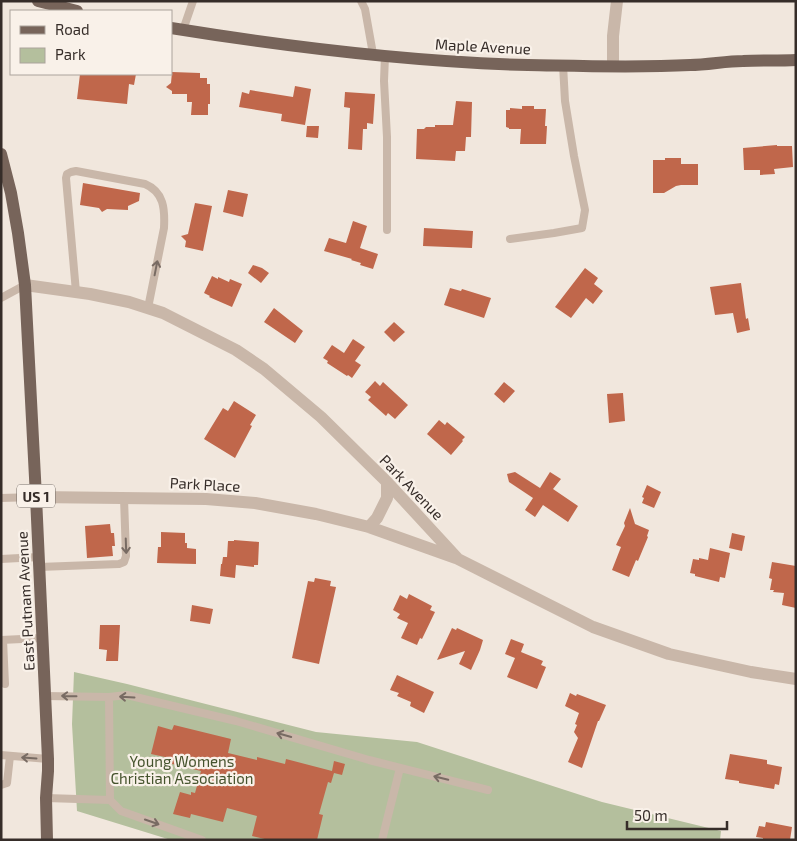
<svg xmlns="http://www.w3.org/2000/svg" width="797" height="841" viewBox="0 0 797 841" font-family="'Exo 2',sans-serif">
<style>
.green{fill:#b4bf9d}
.building{fill:#c0674b}
.lines{fill:none;stroke-linecap:round;stroke-linejoin:round}
.lane{stroke:#c9b7a9;stroke-width:8}
.street{stroke:#c9b7a9;stroke-width:12}
.primary{stroke:#77645a;stroke-width:12}
.oneway{stroke:#786b63}
.labels{text-anchor:middle;dominant-baseline:central;stroke-width:4.5;stroke-linejoin:round;paint-order:stroke}
.shield{fill:#f9f1e9;stroke:#706863;stroke-width:1}
.shield-label{font-size:14px;font-weight:bold;fill:#362d29}
.street-label{font-size:15px;fill:#362d29;stroke:#f9f1e9}
.park-label{font-size:15px;fill:#45532d;stroke:#f9f1e9}
</style>
<rect width="100%" height="100%" fill="#f1e7dd"/>
<path class="green" d="M74,672l53,12 189,48 101,10 185,60 119,29 -1,9h-549l-94,-29 -5,-87z"/>
<path class="building" d="M172,72l28,1v5h7v6h3v20h-2v11h-17l1,-13h-5v-8h-15v-3l-6,-4 5,-4z
M80,74h56l-2,11 -5,-1 -2,20 -50,-5z
M295,86l16,3 -6,36 -24,-4 1,-7 -43,-7 3,-15 7,2 1,-4 43,7z
M345,92l30,2 -2,30 -6,-1v6h-4l-1,21 -14,-1 2,-41 -6,-1z
M456,101l16,1 -1,35h-5l-1,14h-9l-1,10 -39,-2 1,-30h7l2,-2h9v-2h18z
M522,106h12v3h12l-1,17h2l-1,18h-26l1,-15h-12v-1l-3,-1v-17h4v-2l12,1z
M307,126h12l-1,12 -12,-1z
M777,145v1h15l1,21 -19,2 1,5 -15,1v-5h-16l-1,-22z
M665,158h16v6h17v21h-17l-5,1 -12,7h-11v-33h12z
M83,183l57,10 -1,8 -11,5v4l-21,-1 -5,3 -3,-4 -19,-3z
M228,190l20,4 -5,23 -20,-5z
M195,203l17,3 -9,45 -18,-4 1,-6 -5,-5 7,-2z
M353,221l14,5 -7,22 18,6 -5,15 -13,-4 1,-2 -10,-3 1,-1 -28,-8 5,-13 17,5z
M424,228l49,3 -1,17 -49,-2z
M253,265l9,3 7,5 -8,10 -13,-10z
M585,268l13,10 -4,6 9,7 -10,13 -7,-6 -15,20 -16,-11z
M212,276l6,3v-2l11,5 1,-3 12,5 -10,23 -23,-10 1,-1 -6,-3z
M741,283l5,36 2,-1 2,12 -13,3 -4,-20 -18,2 -5,-28z
M450,288l11,3 1,-2 29,9 -7,20 -40,-13z
M274,308l29,23 -8,12 -31,-21z
M394,322l11,10 -11,10 -10,-10z
M353,339l12,8 -10,14 6,4 -9,13 -4,-3 -1,1 -20,-13 1,-2 -5,-3 9,-13 12,8z
M375,381l5,5 3,-4 25,23 -13,14 -7,-6 -2,3 -18,-16 3,-3 -6,-5z
M504,382l11,9 -11,12 -10,-9z
M623,393l2,28 -16,2 -2,-29z
M234,401l22,14 -6,10 2,1 -17,32 -31,-19 19,-31 5,3z
M439,420l6,5 2,-3 18,15 -3,3 1,1 -12,14 -24,-21z
M515,472l25,16 10,-16 11,7 -8,10 25,17 -10,16 -25,-17 -8,12 -10,-7 8,-12 -24,-16 -2,-8z
M647,485l14,7 -7,16 -12,-5 2,-5 -2,-1z
M630,508l5,16 14,6 -2,6 1,1 -10,24 -2,-1 -7,17 -17,-7 9,-23 -5,-2 9,-19 -1,-3z
M110,524l1,9h3l1,13h-3l1,10 -26,2 -2,-32z
M161,532l24,1v10h2v5l9,1v15l-39,-1 1,-16h3z
M732,533l13,3 -3,15 -13,-3z
M234,540l25,2 -1,23h-4v2l-18,-2 -1,13 -15,-2 1,-12h1l1,-7h4l1,-16h6z
M710,548l20,5 -5,25 -5,-1 -1,5 -24,-6v-2l-5,-1 3,-14 6,1v-2l9,2z
M772,562l24,4v42l-14,-3 2,-12 -11,-1 1,-2h-4l2,-11 -3,-1z
M315,578l16,3 -1,5 6,1 -17,77 -27,-6 16,-77 6,1z
M409,594l23,12 -2,4 5,2 -13,27 -2,-1 -3,7 -16,-7 7,-15 -11,-5 3,-4 -7,-4 7,-15 7,4z
M192,605l21,4 -3,15 -20,-3z
M100,625h20l-2,36h-12l1,-11 -8,-1z
M452,628l4,2 1,-2 26,12 -3,10 -9,20 -12,-6 6,-13 -28,9z
M511,639l13,5 -3,8 22,9 -2,4 5,2 -9,22 -30,-12 8,-19 -10,-4z
M397,675l37,17 -10,21 -14,-7 1,-4 -14,-6 2,-3 -9,-3z
M570,693l6,3 1,-2 29,11 -7,16h-1l-16,47 -14,-6 10,-24 -4,-6 3,-7 -2,-1 4,-11 -14,-7z
M174,725l57,14 -3,14 29,7v-3l28,7 1,-5 46,12 2,-10 11,3 -3,11 -8,-2 -3,10 -3,-1 -9,32 4,1 -6,25h-48l-17,-4 5,-20 -30,-8 -4,14 -32,-8 -1,4 -17,-4 7,-22 11,3v-3l4,1 6,-22 -37,-9 1,-5 -14,-3 7,-28 14,4z
M730,754l37,6v4l15,3 -3,18 -4,-1 -1,5 -35,-6v-2l-14,-2z
M766,822l26,5 -2,13h-27v-2l-7,-1 3,-11 6,1z"/>
<g class="lines">
<path class="lane" d="M361,1l4,8 8,45
M183,30l10,-29
M385,56l-1,25 3,56v93
M510,239l44,-6 28,-5 3,-18 -11,-54 -9,-55 -2,-36
M76,292l-10,-114 1,-4 4,-2 5,-1 69,13c19,8 20,25 19,44l-16,80
M1,298l24,-13
M1,498l35,-1
M1,559l38,-2
M39,567l80,-3 5,-2 2,-6 -2,-58
M1,640l42,-2
M3,640l2,44
M45,696l64,1 1,103 -64,-2
M109,697l18,-2 109,26 133,39 119,30
M1,755l47,4
M1,785l6,-2 3,-27
M110,800l11,11 81,29
M382,840l18,-72"/>
<path class="street" d="M613,66v-30l4,-35
M25,285l65,9 39,8 34,11 73,37 28,19 57,48 66,65 71,77 135,68 76,27 82,18 45,7
M36,497l170,2 49,4 61,11 53,13 87,31
M369,527l8,-9 10,-20v-16"/>
<path class="primary" d="M38,1l39,10
M171,28c118,19 237,34 357,37 54,1 108,3 162,0 18,0 35,-4 53,-4 17,-1 35,0 53,-1
M1,154l10,39 7,40 7,52 11,212 12,262v12l-2,27 1,42"/>
</g>
<defs><path id="oneway-shaft" d="M-6 0H5M1.5-3L5.5 0L1.5 3" fill="none" stroke-width="1.6" stroke-linecap="round" stroke-linejoin="round" transform="scale(1.25)"/></defs>
<g class="oneway">
<use href="#oneway-shaft" transform="translate(156 268) rotate(-79)"/>
<use href="#oneway-shaft" transform="translate(126 546) rotate(88)"/>
<use href="#oneway-shaft" transform="translate(69 696) rotate(-179)"/>
<use href="#oneway-shaft" transform="translate(127 697) rotate(-177)"/>
<use href="#oneway-shaft" transform="translate(284 735) rotate(-164)"/>
<use href="#oneway-shaft" transform="translate(29 758) rotate(-176)"/>
<use href="#oneway-shaft" transform="translate(441 778) rotate(-166)"/>
<use href="#oneway-shaft" transform="translate(152 822) rotate(19)"/>
</g>
<g class="labels">
<rect class="shield" x="17" y="484.5" width="38" height="23" rx="4"/>
<g class="shield-label">
<text x="36" y="496">US 1</text>
</g>
<g class="street-label">
<text transform="translate(483 46) rotate(3)">Maple Avenue</text>
<text transform="translate(205 484) rotate(3)">Park Place</text>
<text transform="translate(412 487) rotate(46)">Park Avenue</text>
<text transform="translate(25 601) rotate(-93)">East Putnam Avenue</text>
</g>
<g class="park-label">
<text x="182" y="761">Young Womens<tspan x="182" dy="17">Christian Association</tspan></text>
</g>
</g>
<rect width="797" height="841" fill="none" stroke="#362d29" stroke-width="5"/>
<rect x="10" y="10" width="162" height="65" fill="#f9f1e9" stroke="#aba39c"/>
<rect x="20" y="26" width="25" height="8" fill="#77645a" stroke="#aba39c"/>
<text x="55" y="35" font-size="15" fill="#362d29">Road</text>
<rect x="20" y="48" width="25" height="15" fill="#b4bf9d" stroke="#aba39c"/>
<text x="55" y="60" font-size="15" fill="#362d29">Park</text>
<path d="M627 821v8h100v-8" fill="none" stroke="#362d29" stroke-width="2.5"/>
<text x="634" y="821" font-size="15" fill="#362d29" stroke="#f9f1e9" stroke-width="4" paint-order="stroke">50 m</text>
</svg>
